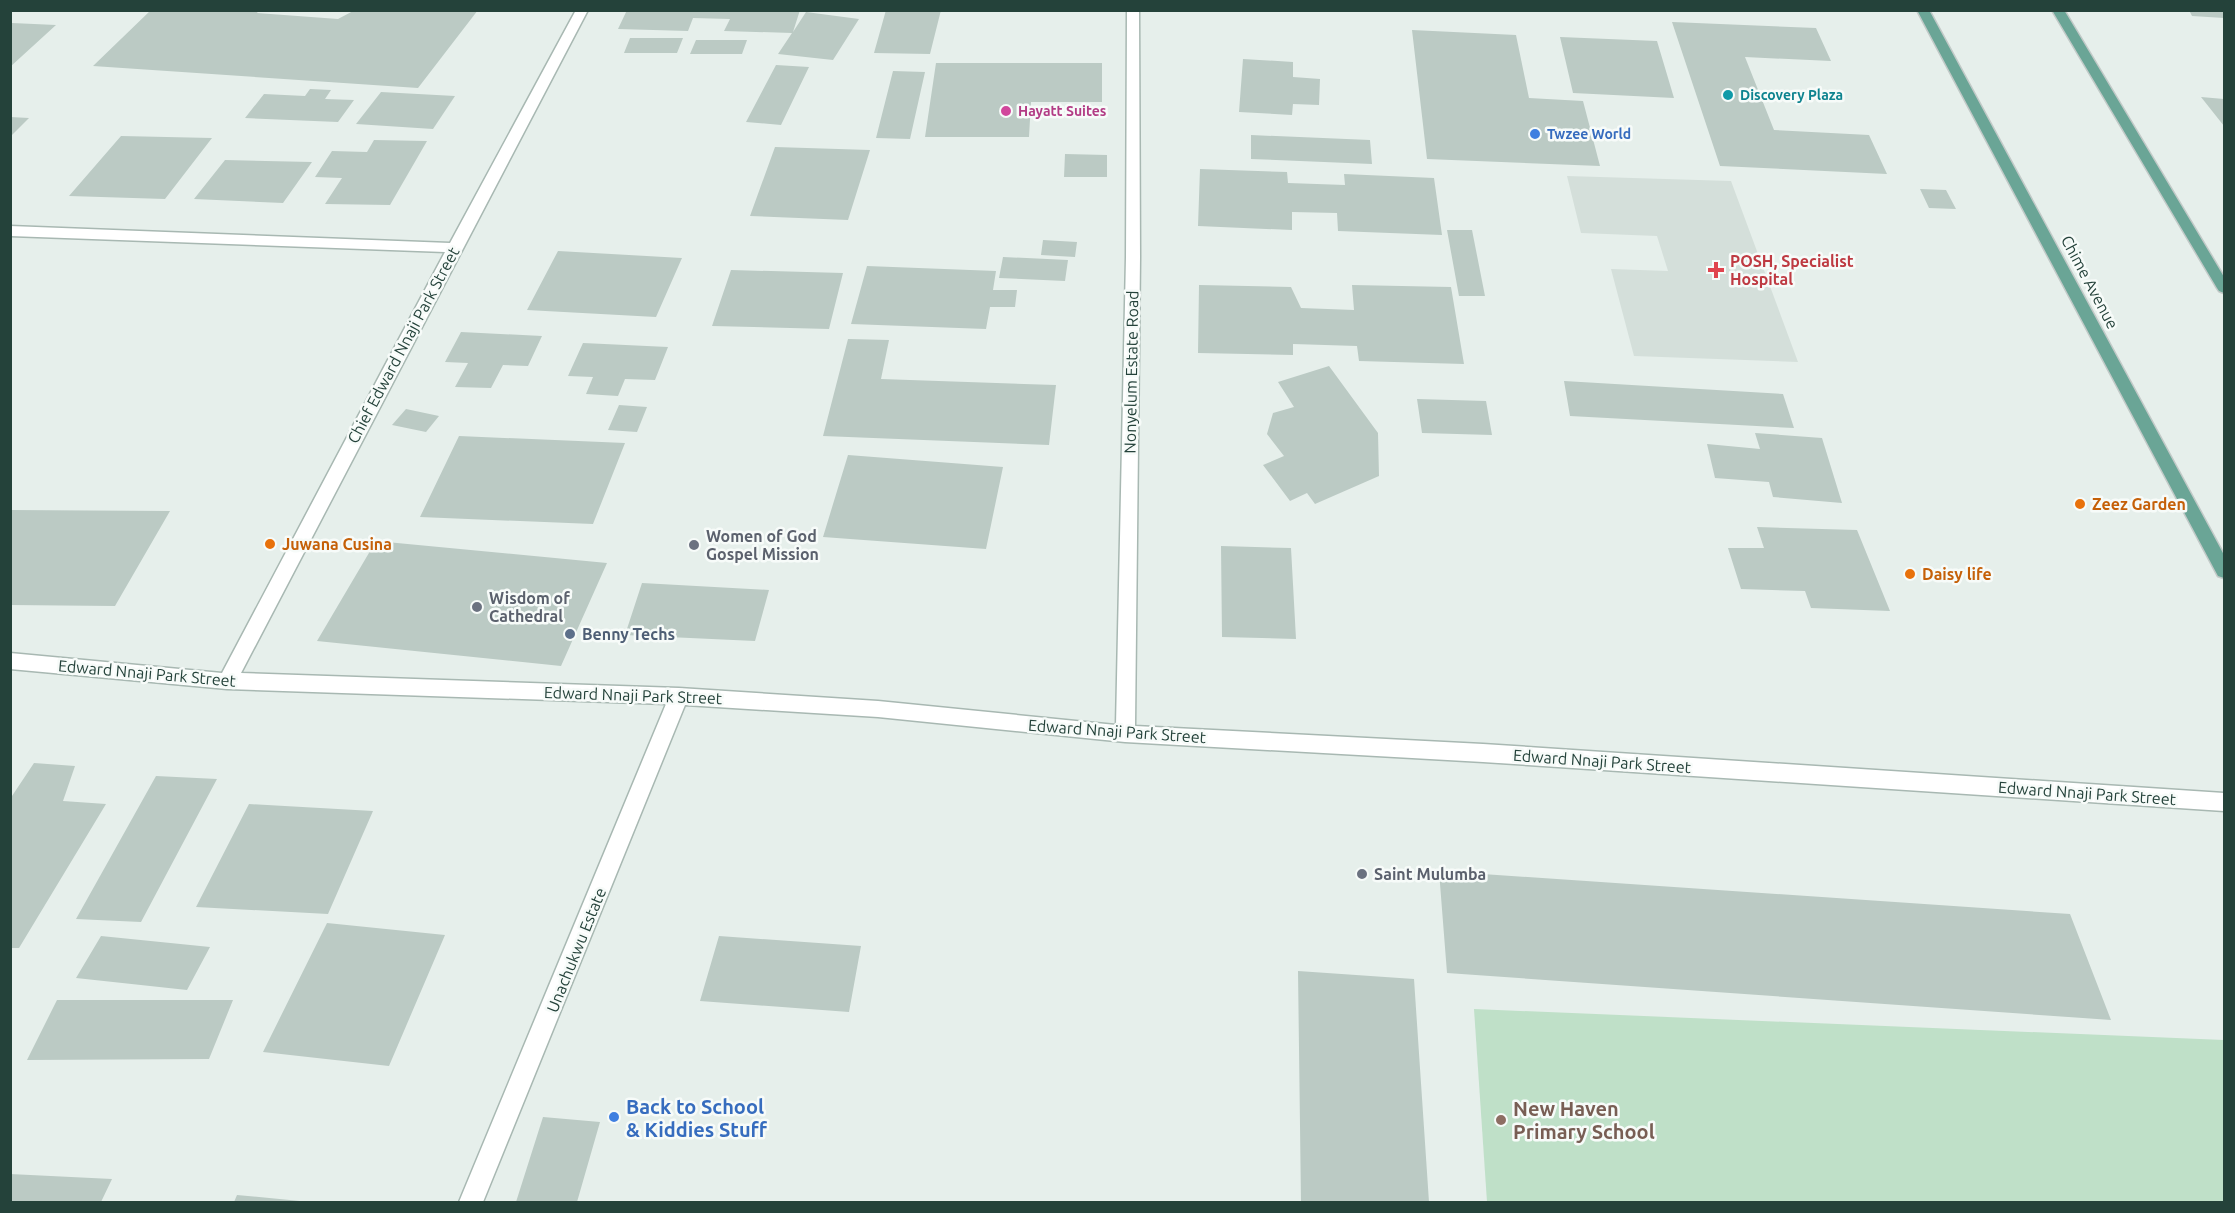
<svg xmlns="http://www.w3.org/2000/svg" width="2235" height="1213" viewBox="0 0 2235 1213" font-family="Ubuntu,sans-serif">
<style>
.built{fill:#d4dfda}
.green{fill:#bfe0c8}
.building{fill:#bbcac4}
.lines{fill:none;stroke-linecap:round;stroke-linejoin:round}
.minor-casing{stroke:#a8b8b2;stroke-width:3}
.primary-casing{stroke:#c2cac8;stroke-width:3}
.minor{fill:#fff;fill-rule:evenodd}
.primary{fill:#6aa596;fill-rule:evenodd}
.culture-dot{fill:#0f9aa8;stroke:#f7fbf9;stroke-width:2}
.hotel-dot{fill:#d1479c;stroke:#f7fbf9;stroke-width:2}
.shop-dot{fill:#3f7fe0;stroke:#f7fbf9;stroke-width:2}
.health-dot{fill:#e0444e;stroke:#f7fbf9;stroke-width:2}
.food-dot{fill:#e8710a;stroke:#f7fbf9;stroke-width:2}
.worship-dot{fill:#6b7280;stroke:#f7fbf9;stroke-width:2}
.service-dot{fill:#5c6f8a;stroke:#f7fbf9;stroke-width:2}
.education-dot{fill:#8d6e63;stroke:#f7fbf9;stroke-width:2}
.labels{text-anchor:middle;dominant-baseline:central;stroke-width:5;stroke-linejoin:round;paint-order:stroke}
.far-culture-label{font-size:14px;font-weight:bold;fill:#0d838f;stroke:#f7fbf9;text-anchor:start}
.far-hotel-label{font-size:14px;font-weight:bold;fill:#b23c85;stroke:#f7fbf9;text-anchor:start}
.far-shop-label{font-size:14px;font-weight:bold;fill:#366cbe;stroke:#f7fbf9;text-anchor:start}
.health-label{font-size:16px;font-weight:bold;fill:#be3a42;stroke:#f7fbf9;text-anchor:start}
.street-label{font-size:16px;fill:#24423a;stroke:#f7fbf9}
.food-label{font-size:16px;font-weight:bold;fill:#c56008;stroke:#f7fbf9;text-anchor:start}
.worship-label{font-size:16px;font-weight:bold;fill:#5b616d;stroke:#f7fbf9;text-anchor:start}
.service-label{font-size:16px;font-weight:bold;fill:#4e5e75;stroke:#f7fbf9;text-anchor:start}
.near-shop-label{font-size:20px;font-weight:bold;fill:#366cbe;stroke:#f7fbf9;text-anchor:start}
.near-education-label{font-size:20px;font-weight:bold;fill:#785e54;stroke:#f7fbf9;text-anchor:start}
</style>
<rect width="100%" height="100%" fill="#e6efeb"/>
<path class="built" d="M1567,176l164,5 67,181 -164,-6 -23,-87 57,2 -11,-35 -76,-3z"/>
<path class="green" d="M1474,1009l750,31v162h-737z"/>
<path class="building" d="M151,10h108l-2,3 81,6 17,-9h123l-60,78 -325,-22z
M627,10h173l-7,22 13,-20 53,7 -26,41 -55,-6 14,-21 -68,-2 6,-12 -37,-1 -5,13 -70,-2z
M886,10h55l-11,44 -56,-1z
M2189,10h35v8l-32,-2z
M1672,22l144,6 15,33 -86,-4 29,73 95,5 18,39 -167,-8z
M12,23l44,2 -46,42z
M1412,30l104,5 13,63 54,3 17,65 -173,-7z
M1560,37l97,4 17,57 -101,-5z
M630,38h53l-6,15h-53z
M696,40h51l-5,14h-52z
M1243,59l50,3v15l27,2 -1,26 -26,-1 -1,11 -53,-3z
M936,63h166v39h-71l-2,35h-104z
M776,65l33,2 -28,58 -35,-3z
M893,71l32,1 -15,67 -34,-1z
M310,89l21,1 -6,9 29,1 -16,22 -93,-4 19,-24 41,2z
M381,92l74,4 -22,33 -77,-5z
M2201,97l23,2v27z
M10,117l19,1 -19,19z
M1251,135l119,5 2,24 -121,-5z
M121,136l91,2 -47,61 -96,-3z
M374,140l53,1 -37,64 -65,-1 17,-26 -27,-1 17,-26 35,1z
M775,147l95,3 -22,70 -98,-4z
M1065,154l42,1v22h-43z
M225,160l87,2 -29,41 -89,-4z
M1200,169l87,3 1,11 57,2 -1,-11 90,4 8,57 -104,-4 -1,-18 -45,-1v18l-94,-4z
M1920,189l26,1 10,19 -27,-1z
M1447,230h25l13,66h-26z
M1043,240l34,2 -2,15 -34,-2z
M558,251l124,7 -26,59 -129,-7z
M1003,257l65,3 -3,21 -66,-3z
M867,266l129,5 -3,19h24l-2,17h-25l-4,22 -135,-5z
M731,270l112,3 -14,56 -117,-3z
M1199,285l92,2 10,21 53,2 -2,-25 99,2 13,77 -105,-3 -2,-15 -64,-2v11l-95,-2z
M461,332l81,4 -14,30 -25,-1 -12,23 -36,-1 13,-24 -23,-1z
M848,339l41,1 -8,39 175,6 -7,60 -226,-9z
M583,343l85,4 -13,33 -30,-1 -7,17 -32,-2 7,-17 -25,-1z
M1329,366l49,67 1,43 -64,28 -8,-11 -17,8 -27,-36 21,-9 -17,-22 6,-21 21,-6 -16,-25z
M1564,381l219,13 11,34 -224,-12z
M1417,399l69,2 6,34 -70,-2z
M619,405l28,2 -10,25 -29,-2z
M406,409l33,7 -13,16 -34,-7z
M1755,433l67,5 20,65 -69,-6 -4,-15 -54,-4 -8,-34 53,5z
M459,436l166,7 -32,81 -173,-7z
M848,455l155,12 -17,82 -163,-12z
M10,510l160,1 -55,95 -105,-1z
M1757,527l100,3 33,81 -79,-3 -6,-17 -64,-2 -13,-41h36z
M376,541l231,22 -46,103 -244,-25z
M1221,546l70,2 5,91 -74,-2z
M642,583l127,7 -14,51 -130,-6z
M34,763l41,3 -12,35 43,3 -87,144h-9v-149z
M156,776l61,3 -76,143 -65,-3z
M249,804l124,7 -45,103 -132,-7z
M1439,871l631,43 41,106 -664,-47z
M327,923l118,12 -56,131 -126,-14z
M101,936l109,11 -23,43 -111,-12z
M719,936l142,10 -12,66 -149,-11z
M1298,971l116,8 15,223h-128z
M57,1000h176l-24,59 -182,1z
M543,1117l57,5 -23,80h-61z
M10,1174l102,5 -11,23h-91z
M237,1195l63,6v1h-66z"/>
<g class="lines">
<defs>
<path id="minor" d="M576,10h12l-347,663 438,15 199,13 238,24 10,-468 1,-247h12l1,247 -5,469 348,18 741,49v18l-741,-49 -358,-20 -247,-25 -193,-12 -202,497h-24l207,-498 -439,-15 -217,-20v-16l212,20 223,-421 -435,-16v-10l440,17z"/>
<path id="primary" d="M1917,10h12l295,545v23l-6,-2z
M2052,10h12l160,267v16l-5,-2 -2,-3z"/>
</defs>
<use href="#minor" class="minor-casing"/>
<use href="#primary" class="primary-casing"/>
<use href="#minor" class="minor"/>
<use href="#primary" class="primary"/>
</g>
<circle class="culture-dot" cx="1728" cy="95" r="6"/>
<circle class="hotel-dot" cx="1006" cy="111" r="6"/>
<g class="shop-dot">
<circle cx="1535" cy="134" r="6"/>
<circle cx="614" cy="1117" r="6"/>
</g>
<path class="health-dot" d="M1713 261h6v6h6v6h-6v6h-6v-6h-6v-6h6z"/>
<g class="food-dot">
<circle cx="2080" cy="504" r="6"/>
<circle cx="270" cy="544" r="6"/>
<circle cx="1910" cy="574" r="6"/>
</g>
<g class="worship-dot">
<circle cx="694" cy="545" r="6"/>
<circle cx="477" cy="607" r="6"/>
<circle cx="1362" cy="874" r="6"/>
</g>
<circle class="service-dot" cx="570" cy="634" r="6"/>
<circle class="education-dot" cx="1501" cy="1120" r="6"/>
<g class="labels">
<g class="far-culture-label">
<text x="1740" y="95">Discovery Plaza</text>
</g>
<g class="far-hotel-label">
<text x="1018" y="111">Hayatt Suites</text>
</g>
<g class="far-shop-label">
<text x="1547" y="134">Twzee World</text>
</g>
<g class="health-label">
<text x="1730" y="261">POSH, Specialist<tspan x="1730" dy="18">Hospital</tspan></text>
</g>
<g class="street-label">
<text transform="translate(2090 282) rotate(62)">Chime Avenue</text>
<text transform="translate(403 345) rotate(-62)">Chief Edward Nnaji Park Street</text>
<text transform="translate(1131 372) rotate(-89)">Nonyelum Estate Road</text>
<text transform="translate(147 673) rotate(5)">Edward Nnaji Park Street</text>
<text transform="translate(633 695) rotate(2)">Edward Nnaji Park Street</text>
<text transform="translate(1117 731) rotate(4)">Edward Nnaji Park Street</text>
<text transform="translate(1602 761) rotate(4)">Edward Nnaji Park Street</text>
<text transform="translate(2087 793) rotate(4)">Edward Nnaji Park Street</text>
<text transform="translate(576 950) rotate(-68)">Unachukwu Estate</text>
</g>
<g class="food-label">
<text x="2092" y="504">Zeez Garden</text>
<text x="282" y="544">Juwana Cusina</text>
<text x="1922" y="574">Daisy life</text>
</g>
<g class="worship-label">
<text x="706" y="536">Women of God<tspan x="706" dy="18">Gospel Mission</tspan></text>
<text x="489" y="598">Wisdom of<tspan x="489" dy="18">Cathedral</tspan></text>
<text x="1374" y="874">Saint Mulumba</text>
</g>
<g class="service-label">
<text x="582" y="634">Benny Techs</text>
</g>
<g class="near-shop-label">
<text x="626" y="1106">Back to School<tspan x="626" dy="23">&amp; Kiddies Stuff</tspan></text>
</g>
<g class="near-education-label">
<text x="1513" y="1108">New Haven<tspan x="1513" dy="23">Primary School</tspan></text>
</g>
</g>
<rect width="2235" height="1213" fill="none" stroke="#24423a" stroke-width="24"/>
</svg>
